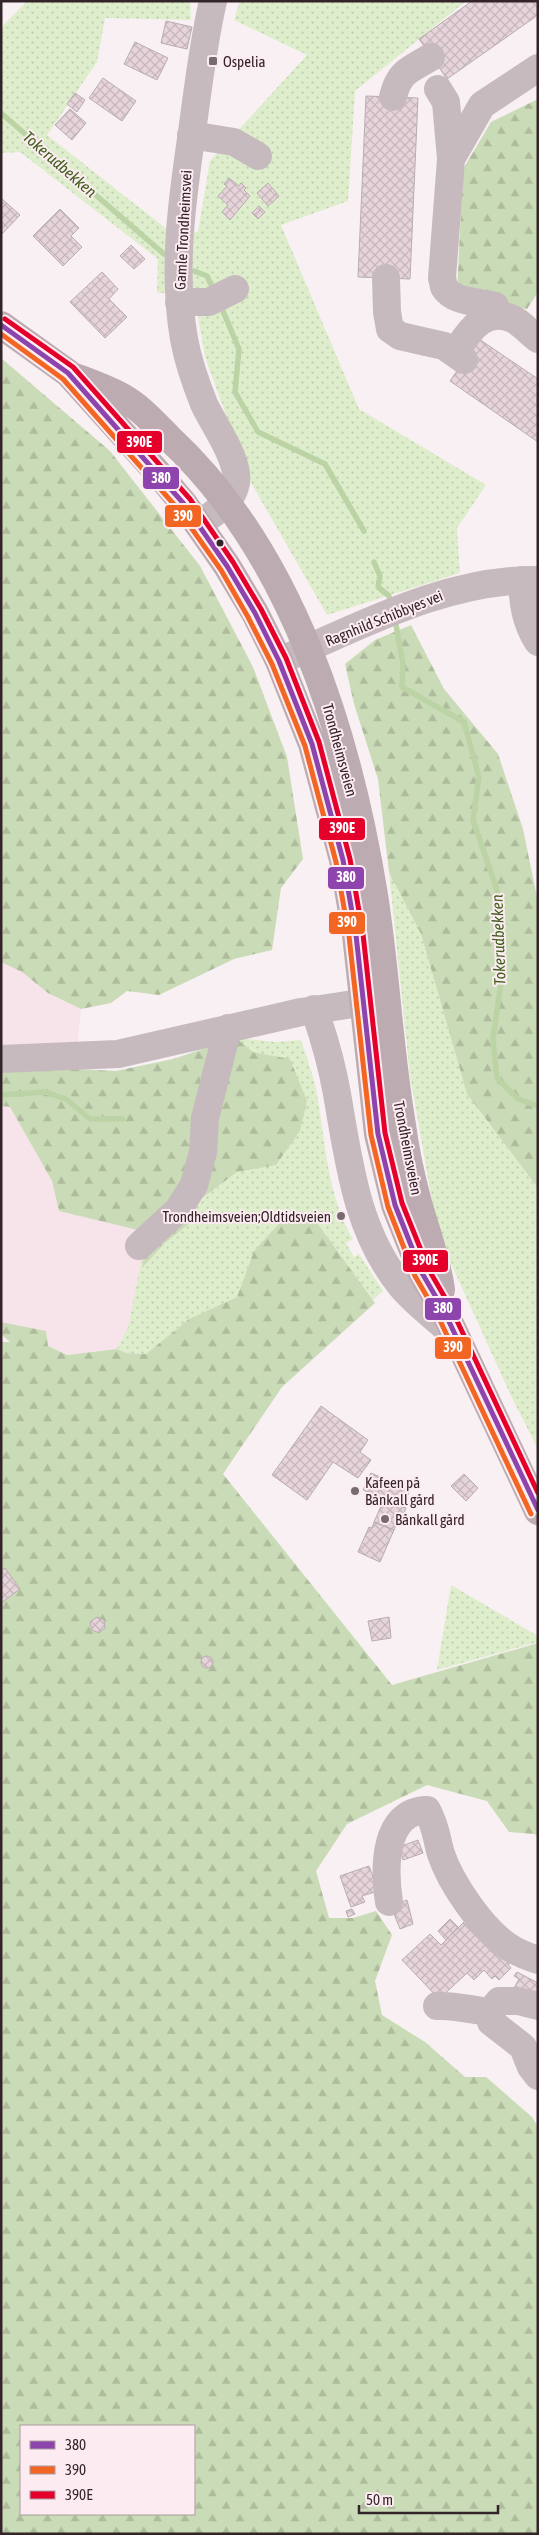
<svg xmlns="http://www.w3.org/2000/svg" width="539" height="2535" viewBox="0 0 539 2535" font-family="'Asap Condensed',sans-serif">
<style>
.built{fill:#f7e4ea}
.grass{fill:url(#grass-dots)}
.forest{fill:url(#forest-firs);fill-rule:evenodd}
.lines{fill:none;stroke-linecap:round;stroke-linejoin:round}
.stream{stroke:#bcd4a5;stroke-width:5.5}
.building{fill:url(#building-cross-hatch);stroke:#b8aeb1}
.minor{stroke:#c6babe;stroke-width:28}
.highway{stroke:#bcacb1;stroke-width:28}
.bus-1-casing{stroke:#fcecf1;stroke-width:9}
.bus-2-casing{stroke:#fcecf1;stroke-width:9}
.bus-3-casing{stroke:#fcecf1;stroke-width:9}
.bus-1{stroke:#8e44ad;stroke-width:5}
.bus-2{stroke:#f26522;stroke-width:5}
.bus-3{stroke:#e4002b;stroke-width:5}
.poi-dot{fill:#786b6f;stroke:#fcecf1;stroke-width:2}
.bus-dot{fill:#332429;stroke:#fcecf1;stroke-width:2}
.labels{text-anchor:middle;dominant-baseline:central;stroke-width:4;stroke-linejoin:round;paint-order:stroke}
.poi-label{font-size:15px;fill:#332429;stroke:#fcecf1;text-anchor:start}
.street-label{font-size:15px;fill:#332429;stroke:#fcecf1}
.water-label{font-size:16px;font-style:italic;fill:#3e5f1b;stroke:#fcecf1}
.line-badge{stroke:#fcecf1;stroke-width:2}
.badge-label{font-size:14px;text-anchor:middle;font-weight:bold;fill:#fff}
</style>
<defs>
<pattern id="grass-dots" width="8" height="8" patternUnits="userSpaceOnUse" patternTransform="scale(1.25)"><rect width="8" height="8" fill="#deeecc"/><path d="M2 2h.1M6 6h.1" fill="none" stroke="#bfccaf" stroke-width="1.8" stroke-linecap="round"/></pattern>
<pattern id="forest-firs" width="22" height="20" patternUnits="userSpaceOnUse" patternTransform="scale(1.25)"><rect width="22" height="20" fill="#cadbb7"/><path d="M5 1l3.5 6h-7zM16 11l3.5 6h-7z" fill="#aebc9d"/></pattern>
<pattern id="building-cross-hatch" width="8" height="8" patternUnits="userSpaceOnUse" patternTransform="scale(1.25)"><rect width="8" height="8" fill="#e6d4da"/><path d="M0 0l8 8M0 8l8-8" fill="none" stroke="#c6b6bb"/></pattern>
</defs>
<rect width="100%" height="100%" fill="#f8f0f2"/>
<path class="built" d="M1,962l21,10 26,21 33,16 -6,60 -74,3z
M1,1106l9,1 42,74 7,30 88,21 -19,95 -11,22 -50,6 -19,-9 -2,-15 -45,-9z"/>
<path class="grass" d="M27,1h163l1,19 -86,-2 -8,44 -50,73 121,95 30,2 12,-71 97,-106 -73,-35 6,-19h226l-111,90 -7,110 -67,24 78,184 127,76 -29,43 3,45 -133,42 -77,-134 -45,-124 -10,-59 -38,-6 1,-33 -138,-107 -19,1v-125z
M389,872l32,62 46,160 71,94v261l-26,-51 -74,-163 -28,-159z
M236,1038l39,4 26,-2c6,18 13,36 16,55 9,49 10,100 36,144l-7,4 8,14 5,-3 24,37 -10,9 -60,-83 -59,34 -17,46 -48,22 -43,35 -20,-1 -9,-4 11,-22 19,-95 -5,35 23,-24 24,-19 11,-23 38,-30 38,-6 14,-105 -37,-8z
M451,1585l87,51v6l-101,28z"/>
<path class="forest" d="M538,99v193l-11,17 -70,-16 6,-124 28,-47z
M1,358l109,93 90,115 53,101 34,90 16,102 -22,29 -9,62 -38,9 -75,36 -32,-4 -16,12 -30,6 -33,-16 -26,-21 -21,-10z
M411,625l33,64 54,65 25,75 15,73v286l-71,-94 -46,-160 -32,-62 -11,-93 -24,-75 -9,-40 30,-24z
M236,1038l17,14 37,7 17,42 -7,30 -24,34 -39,7 -37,28 -11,24 -24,19 -23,25 4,-36 -87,-21 -7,-30 -42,-74 -9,-1v-34l74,-3 41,2 57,-12z
M285,1217h28l62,86 -93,84 -59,87 169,211 146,-42v196l-3,-5 -26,-2 -22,-31 -60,-16 -80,39 -31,47 13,47h24l23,-7 16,24 -17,46 7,34 43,27 40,35h21l46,40 6,10v407h-537v-1192h9l-9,-8v-12l45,9 2,15 19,9 50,-6 9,4 20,1 43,-35 48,-22 17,-46zM21,2426h173v88h-173z"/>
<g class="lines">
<path class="stream" d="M1,113l163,141
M194,271l13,5 7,15
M220,304l19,45 -4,43 23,40 67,32 39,67
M374,562l6,14 -2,11 11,9 2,9
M395,619l8,45 -1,23 62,35 15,55 -6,43 24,70 4,92 -8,57 4,39 21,21 20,7
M1,1095l44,-3 21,7 24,20h32"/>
</g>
<path class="building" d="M472,1h66v14l-91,64 -28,-40z
M166,21l26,6 -5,22 -26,-6z
M135,42l33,16 -11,22 -33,-16z
M103,78l33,23 -14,20 -33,-23z
M75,93l10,7 -8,12 -10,-8z
M366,96l52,2 -8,181 -52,-2z
M70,109l16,14 -14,17 -17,-15z
M229,178l10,8 2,-3 5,5 -2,2 6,6 -20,24 -8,-8 6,-7 -10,-9 9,-10 -3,-2z
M268,183l11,13 -11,10 -11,-13z
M1,198l19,17 -18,19 -1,-1z
M259,206l6,6 -7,7 -6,-6z
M60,209l19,19 -8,8 11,11 -19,19 -30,-30z
M131,245l14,14 -11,10 -14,-13z
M102,272l16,17 -9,10 18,18 -22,21 -35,-36z
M479,339l59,40v63l-88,-61z
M321,1406l47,34 -8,12 11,8 -13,18 -25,-16 -26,38 -35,-25z
M371,1473l39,17 -7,17 3,1 -3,8 -3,-1 -6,15 -20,-8 7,-16 -4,-2 3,-7 -17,-7z
M464,1474l14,14 -12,13 -15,-15z
M374,1522l20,8 -14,32 -22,-10 11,-25 3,1z
M5,1568l15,21 -19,14v-32z
M97,1617l7,3 1,8 -6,5 -7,-3 -2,-8z
M389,1617l2,21 -19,3 -4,-20z
M201 1662a6 6 0 1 1 12 0a6 6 0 1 1-12 0Z
M418,1840l5,13 -20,7 -4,-13z
M369,1866l9,25 -16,5 3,6 -14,5 -11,-31z
M407,1900l6,24 -13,5 -9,-23z
M352,1909l3,5 -7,3 -2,-6z
M450,1919l8,8 -12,13 -8,-9z
M466,1920l44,43 -2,1 3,4 -12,12 -4,-4 -3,3 -8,-9 -10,10 -7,-7 -28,26 -37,-39 28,-26 11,11z
M517,1972l21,11v11l-24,-6 5,-9 -5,-3z"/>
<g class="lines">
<path class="minor" d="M438,89l8,13 5,57
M393,97c6,-26 17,-27 38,-40
M191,135l43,7 24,14
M386,278l1,34 3,17 10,7 44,10 20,14
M179,302h30l26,-13
M498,314l-3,-8c-17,-5 -41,-3 -51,-19l-2,-9 9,-119 31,-54 56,-37
M459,347c12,-19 28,-40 54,-28 9,4 16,14 25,20
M198,524c14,-9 32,-20 37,-37 8,-23 -21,-61 -31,-83 -8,-20 -16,-43 -20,-65 -12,-69 -2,-139 8,-207 6,-44 11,-88 21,-131
M522,580c1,24 3,41 16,62
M279,661c82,-35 166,-82 259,-81
M314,1009c10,28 18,56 23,85 12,68 19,136 64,192 15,18 36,33 53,49
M1,1059l117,-5 183,-42 85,-13
M139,1246l39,-36 16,-25 9,-33 2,-34 23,-90
M389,1902c-5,-33 -6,-91 38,-92 9,16 9,27 14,44 10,30 42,76 68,93 9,6 20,10 29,13
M437,2006c18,-1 34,4 53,6
M538,2006l-20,-5h-19l-9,11 1,10 32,25 8,20 7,9"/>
<path class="highway" d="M1,325l67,48 89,99 27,32 43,62 28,47 24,48 33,83 31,116 13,75 22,199 17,71 27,68 22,38 94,200
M75,377c16,6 33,12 47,20 18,10 33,27 47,41 123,114 179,296 205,457 12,76 15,154 28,230 3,23 8,47 14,70 8,32 21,62 25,95"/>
<defs>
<path id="bus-1" d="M1,325l67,48 116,131 43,62 28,47 24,48 33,83 31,116 13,75 22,199 17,71 27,68 22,38 94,199"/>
<path id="bus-2" d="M1,334l62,45 115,130 43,61 27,47 24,47 33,82 31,116 13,74 22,199 17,72 27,69 22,38 94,200"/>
<path id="bus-3" d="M5,319l68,48 117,132 43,63 28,47 25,49 33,84 31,117 13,75 22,199 17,70 27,67 22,38 87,185"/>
</defs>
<use href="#bus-1" class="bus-1-casing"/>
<use href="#bus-2" class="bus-2-casing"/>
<use href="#bus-3" class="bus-3-casing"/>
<use href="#bus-1" class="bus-1"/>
<use href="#bus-2" class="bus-2"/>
<use href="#bus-3" class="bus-3"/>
</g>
<g class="poi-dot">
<rect x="208" y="56" width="10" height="10" rx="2.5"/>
<circle cx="341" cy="1216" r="5"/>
<circle cx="355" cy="1491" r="5"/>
<circle cx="385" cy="1519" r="5"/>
</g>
<circle class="bus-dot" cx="220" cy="543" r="4.5"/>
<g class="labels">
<g class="poi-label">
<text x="223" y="61">Ospelia</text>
<text x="331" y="1216" text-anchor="end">Trondheimsveien;Oldtidsveien</text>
<text x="365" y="1482">Kafeen på<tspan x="365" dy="17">Bånkall gård</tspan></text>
<text x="395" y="1519">Bånkall gård</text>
</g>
<g class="street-label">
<text transform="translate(183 230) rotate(-87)">Gamle Trondheimsvei</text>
<text transform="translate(384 618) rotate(-22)">Ragnhild Schibbyes vei</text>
<text transform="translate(340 750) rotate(75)">Trondheimsveien</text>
<text transform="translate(408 1148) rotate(79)">Trondheimsveien</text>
</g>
<g class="water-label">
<text transform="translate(60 164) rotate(41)">Tokerudbekken</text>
<text transform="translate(498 940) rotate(-92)">Tokerudbekken</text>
</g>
</g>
<g class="line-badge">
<rect x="116" y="430" width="47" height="24" rx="5" fill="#e4002b"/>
<rect x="142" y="466" width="38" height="24" rx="5" fill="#8e44ad"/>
<rect x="164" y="504" width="38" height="24" rx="5" fill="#f26522"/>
<rect x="318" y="817" width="48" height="24" rx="5" fill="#e4002b"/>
<rect x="327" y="866" width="38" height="24" rx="5" fill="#8e44ad"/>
<rect x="328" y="911" width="38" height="24" rx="5" fill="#f26522"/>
<rect x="402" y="1249" width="47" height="24" rx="5" fill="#e4002b"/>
<rect x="424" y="1297" width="38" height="24" rx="5" fill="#8e44ad"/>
<rect x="434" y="1336" width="38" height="24" rx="5" fill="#f26522"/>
</g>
<g class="badge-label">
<text x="139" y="447">390E</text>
<text x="161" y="483">380</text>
<text x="183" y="521">390</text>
<text x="342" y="833">390E</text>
<text x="346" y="882">380</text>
<text x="347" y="927">390</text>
<text x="425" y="1265">390E</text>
<text x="443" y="1313">380</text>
<text x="453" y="1352">390</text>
</g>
<rect width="539" height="2535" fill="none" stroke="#332429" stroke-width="5"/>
<rect x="20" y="2425" width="175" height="90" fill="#fcecf1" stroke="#ac9ca1"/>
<rect x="30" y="2441" width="25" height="8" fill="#8e44ad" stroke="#ac9ca1"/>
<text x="65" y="2450" font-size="15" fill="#332429">380</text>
<rect x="30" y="2466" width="25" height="8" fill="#f26522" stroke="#ac9ca1"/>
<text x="65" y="2475" font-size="15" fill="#332429">390</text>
<rect x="30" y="2491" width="25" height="8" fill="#e4002b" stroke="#ac9ca1"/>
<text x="65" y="2500" font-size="15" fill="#332429">390E</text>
<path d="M359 2505v8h139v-8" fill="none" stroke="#332429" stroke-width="2.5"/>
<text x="366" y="2505" font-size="15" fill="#332429" stroke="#fcecf1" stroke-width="4" paint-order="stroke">50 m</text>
</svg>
